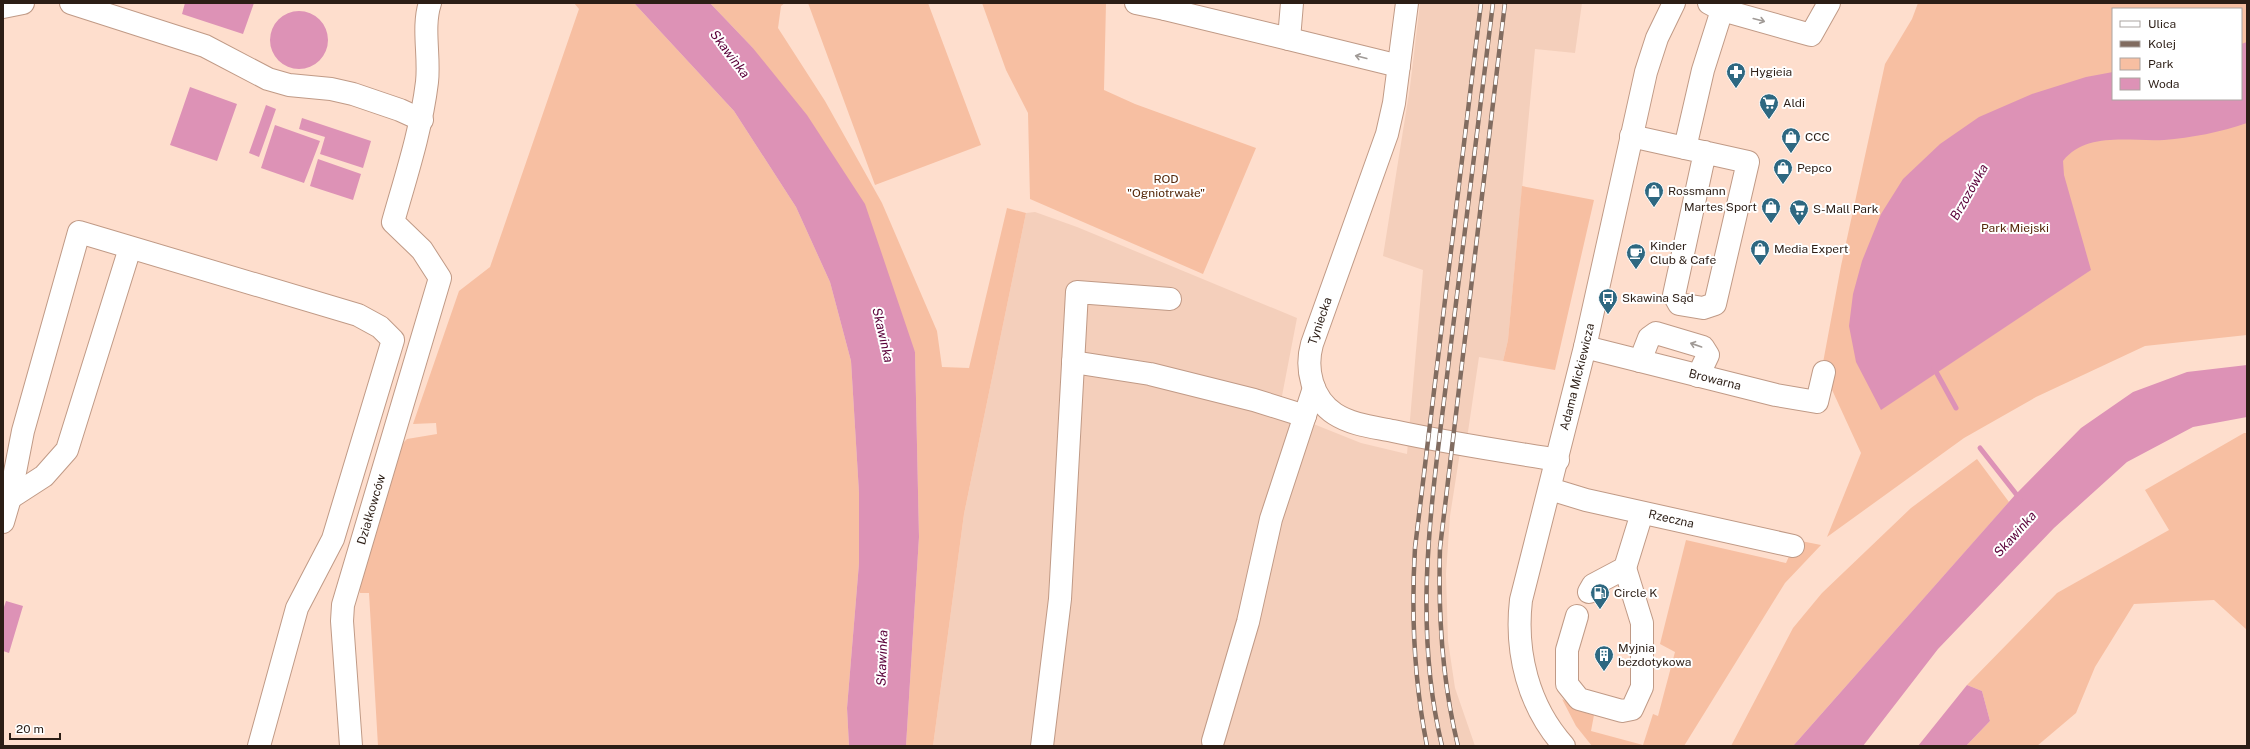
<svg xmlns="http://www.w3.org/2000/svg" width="2250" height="749" viewBox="0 0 2250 749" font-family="'Public Sans',sans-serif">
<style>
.built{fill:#f4cfbb}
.green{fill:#f7bfa2;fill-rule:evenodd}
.water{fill:#dd92b6}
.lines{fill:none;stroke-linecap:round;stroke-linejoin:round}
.stream{stroke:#dd92b6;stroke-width:5}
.minor-casing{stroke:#c09a86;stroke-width:24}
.major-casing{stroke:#c09a86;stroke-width:24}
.minor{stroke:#fff;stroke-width:22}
.major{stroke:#fff;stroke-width:22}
.rail-casing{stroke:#816c60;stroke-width:4.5}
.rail{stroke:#fff;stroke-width:3;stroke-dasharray:9;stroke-linecap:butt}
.oneway{stroke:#a09a96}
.labels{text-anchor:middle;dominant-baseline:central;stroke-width:4;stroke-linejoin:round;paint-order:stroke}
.poi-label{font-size:12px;fill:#2c1e16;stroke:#fff;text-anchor:start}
.park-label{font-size:12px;fill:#542709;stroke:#fff}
.street-label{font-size:12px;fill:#2c1e16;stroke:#fff}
.water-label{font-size:13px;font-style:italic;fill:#5a0039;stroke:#fff}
</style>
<rect width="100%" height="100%" fill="#fedecd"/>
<path class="built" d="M1420,3h162l-7,50 -40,-4 -27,291 -5,21 -24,-4 -14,95h-5l-10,64 -4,58 2,67 7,47 20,58h-542l31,-232 62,-301 9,-1 42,15 220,91 -16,83 30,22 50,20 46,11 16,-184 -40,-14 27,-169z"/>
<path class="green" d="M574,3h60l100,108 62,96 34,75 21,79 8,132v70l-12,145 2,38h-471l-9,-153h-9l-1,-6 44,-144 4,-4 30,-5 -1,-11 -23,1 46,-133 31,-24 89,-258z
M710,3h75l-4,3 -3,22 47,73 57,102 55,128 5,36 27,1 38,-160 19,5 -62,301 -31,232h-27l13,-209 -4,-185 -163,-305z
M808,3h120l53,142 -106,40z
M982,3h124l-2,87 31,14 121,44 -53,126 -173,-75 -2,-86 -22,-43z
M1918,3h329v332l-102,11 -109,51 -72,41 -137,99 34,-84 -39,-85 19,-102 44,-202 27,-45zM2113,9h128v90h-128z
M1522,186l72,14 -39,170 -52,-9 5,-21z
M2244,433h3v197l-33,-30 -80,4 -39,63 -19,46 -39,33h-71l24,-25 -8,-30 -15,-6 90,-92 112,-63 -24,-40z
M1977,459l32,43 -216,244h-62l62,-118 29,-35 89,-85z
M1686,540l100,23 5,-11 10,-11 20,4 -36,38 -101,163h-92l-16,-20 -14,-27 32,16 -3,16 52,14 10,-31 5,2 17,-64 -15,-8z"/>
<path class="water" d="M185,3h69l-11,31 -61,-20z
M634,3h76l42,44 55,68 58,89 50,148 4,185 -13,209h-57l-2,-38 12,-145v-70l-8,-132 -21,-79 -34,-75 -62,-96z
M270 40a29 29 0 1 1 58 0a29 29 0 1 1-58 0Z
M2247,42v81c-26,9 -56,15 -83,17 -34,2 -77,-9 -101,21l1,14 27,95 -210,140 -25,-48 -7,-36 4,-32 9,-33 19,-47 22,-35 37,-35 39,-27 53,-23 54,-17 27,-5v27h128v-55z
M190,87l47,17 -20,57 -47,-16z
M266,105l10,4 -17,48 -10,-4z
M302,118l69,23 -8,27 -43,-14 5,-17 -26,-8z
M275,125l45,16 -16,42 -43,-15z
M318,159l43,15 -8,26 -43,-14z
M2247,365v52l-54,10 -66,35 -73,66 -116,121 -75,97h-70l222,-251 66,-67 52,-36 54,-20z
M6,601l17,5 -14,47 -6,-2v-41z
M1967,685l15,6 8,30 -24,25h-48z"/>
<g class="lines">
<path class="stream" d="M1934,368l22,40
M1980,448l40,51"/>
<defs>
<g id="minor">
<path d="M71,3l134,43 63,33 21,6 42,4 22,5 47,16 22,10"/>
<path d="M1136,3l29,6"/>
<path d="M1166,3l-1,6 124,30 3,-36"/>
<path d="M1407,3l-13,100 -7,31 -75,210c-7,25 0,55 23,70 17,11 39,13 58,17 55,12 110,20 165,29"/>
<path d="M1724,3l-2,7 89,25 18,-32"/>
<path d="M3,7l20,-4"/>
<path d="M1289,39l110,27"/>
<path d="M1631,136l117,26 -33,142 -12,4 -24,-4 -5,-9 31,-143"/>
<path d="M1685,148l18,-78 19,-60 -13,-7"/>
<path id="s1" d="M1585,347l191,48 41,7 7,-30"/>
<path d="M1640,361l9,-23 7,-5 47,14 5,8 -10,21"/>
<path d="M1073,362l77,12 104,26 51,16"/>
<path id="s2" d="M1550,489l36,11 207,46"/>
<path d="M10,498l34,-22 23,-26 63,-202"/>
<path d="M3,522l7,-24 13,-67 56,-199 279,83 22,12 13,13 -60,199 -36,69 -38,138"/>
<path d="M1589,592l4,-7 32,-17 17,-55"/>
<path d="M1577,616l-10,34v34l12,15 43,12 10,-2 10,-22v-64l-17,-55"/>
<path d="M1213,741l35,-119 23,-103 43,-131"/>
<path id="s3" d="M351,746l-9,-125 1,-16 97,-327 -18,-28 -29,-28c13,-46 28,-91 34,-140 3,-25 -5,-55 3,-79"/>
<path d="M1042,746l18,-147 17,-307 93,7"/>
</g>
<g id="major">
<path id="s4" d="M1564,746c-36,-40 -49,-94 -43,-146l64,-253 61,-275 11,-34 17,-35"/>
</g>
</defs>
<use href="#minor" class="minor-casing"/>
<use href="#major" class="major-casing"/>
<use href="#minor" class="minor"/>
<use href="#major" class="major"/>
<defs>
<path id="rail" d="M1427,746c-13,-66 -16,-131 -12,-198l66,-545
M1442,746c-30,-125 -10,-245 5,-370 15,-124 31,-249 46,-373
M1458,746c-16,-65 -20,-131 -18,-198l65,-545"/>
</defs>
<use href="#rail" class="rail-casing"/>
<use href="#rail" class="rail"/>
</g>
<defs><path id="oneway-shaft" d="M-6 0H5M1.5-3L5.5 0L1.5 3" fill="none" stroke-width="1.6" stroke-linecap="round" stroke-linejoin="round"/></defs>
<g class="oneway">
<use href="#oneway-shaft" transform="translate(1759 20) rotate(15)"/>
<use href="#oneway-shaft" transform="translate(1361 57) rotate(-166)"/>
<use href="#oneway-shaft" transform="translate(1696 345) rotate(-161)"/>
</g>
<defs>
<symbol id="pharmacy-pin" viewBox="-11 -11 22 30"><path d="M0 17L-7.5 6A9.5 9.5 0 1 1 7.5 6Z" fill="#2e6881" stroke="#fff"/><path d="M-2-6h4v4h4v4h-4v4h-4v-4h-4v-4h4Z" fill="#fff"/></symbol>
<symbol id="supermarket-pin" viewBox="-11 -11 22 30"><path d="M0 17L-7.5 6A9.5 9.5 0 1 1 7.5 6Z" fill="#2e6881" stroke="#fff"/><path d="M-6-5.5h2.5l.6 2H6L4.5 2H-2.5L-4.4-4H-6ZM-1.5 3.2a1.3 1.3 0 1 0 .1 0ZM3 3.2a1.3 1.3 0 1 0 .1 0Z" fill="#fff"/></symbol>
<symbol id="shop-pin" viewBox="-11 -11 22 30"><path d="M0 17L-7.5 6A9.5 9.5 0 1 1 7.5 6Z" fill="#2e6881" stroke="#fff"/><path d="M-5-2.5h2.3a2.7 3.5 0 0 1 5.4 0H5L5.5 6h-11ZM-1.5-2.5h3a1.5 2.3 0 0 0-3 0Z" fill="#fff"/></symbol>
<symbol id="cafe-pin" viewBox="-11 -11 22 30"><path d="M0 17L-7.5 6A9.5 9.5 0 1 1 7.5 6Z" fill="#2e6881" stroke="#fff"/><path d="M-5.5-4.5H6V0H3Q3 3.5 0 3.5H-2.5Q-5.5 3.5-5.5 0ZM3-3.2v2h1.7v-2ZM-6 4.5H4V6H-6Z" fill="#fff"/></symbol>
<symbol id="bus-pin" viewBox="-11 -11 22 30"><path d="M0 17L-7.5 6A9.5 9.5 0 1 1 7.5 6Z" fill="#2e6881" stroke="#fff"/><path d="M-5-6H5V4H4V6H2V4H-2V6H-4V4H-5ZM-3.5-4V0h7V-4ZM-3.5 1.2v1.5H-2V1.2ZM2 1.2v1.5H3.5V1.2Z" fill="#fff"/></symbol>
<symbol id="fuel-pin" viewBox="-11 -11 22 30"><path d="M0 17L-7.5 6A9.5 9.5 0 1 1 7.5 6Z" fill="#2e6881" stroke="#fff"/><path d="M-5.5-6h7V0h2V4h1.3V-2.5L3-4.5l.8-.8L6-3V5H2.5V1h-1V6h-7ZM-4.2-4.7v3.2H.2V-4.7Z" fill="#fff"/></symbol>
<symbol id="building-pin" viewBox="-11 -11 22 30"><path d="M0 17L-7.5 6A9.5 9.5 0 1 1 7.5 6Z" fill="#2e6881" stroke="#fff"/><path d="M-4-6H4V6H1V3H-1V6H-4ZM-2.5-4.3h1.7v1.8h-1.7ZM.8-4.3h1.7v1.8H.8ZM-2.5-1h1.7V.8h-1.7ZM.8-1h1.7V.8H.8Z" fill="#fff"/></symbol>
</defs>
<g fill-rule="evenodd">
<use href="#pharmacy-pin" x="1725" y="61" width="22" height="30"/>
<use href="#supermarket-pin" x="1758" y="92" width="22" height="30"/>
<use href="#shop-pin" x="1780" y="126" width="22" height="30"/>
<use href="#shop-pin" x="1772" y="157" width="22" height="30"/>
<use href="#shop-pin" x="1643" y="180" width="22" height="30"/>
<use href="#shop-pin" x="1760" y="196" width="22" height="30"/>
<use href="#supermarket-pin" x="1788" y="198" width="22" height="30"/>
<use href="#shop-pin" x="1749" y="238" width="22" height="30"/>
<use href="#cafe-pin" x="1625" y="242" width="22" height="30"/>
<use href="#bus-pin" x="1597" y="287" width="22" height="30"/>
<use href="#fuel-pin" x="1589" y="582" width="22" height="30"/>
<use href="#building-pin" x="1593" y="644" width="22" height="30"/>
</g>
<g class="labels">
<g class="poi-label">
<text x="1750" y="72">Hygieia</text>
<text x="1783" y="103">Aldi</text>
<text x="1805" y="137">CCC</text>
<text x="1797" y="168">Pepco</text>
<text x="1668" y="191">Rossmann</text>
<text x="1757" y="207" text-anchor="end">Martes Sport</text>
<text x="1813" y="209">S-Mall Park</text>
<text x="1650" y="246">Kinder<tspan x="1650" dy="14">Club &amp; Cafe</tspan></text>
<text x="1774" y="249">Media Expert</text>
<text x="1622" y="298">Skawina Sąd</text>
<text x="1614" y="593">Circle K</text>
<text x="1618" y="648">Myjnia<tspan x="1618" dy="14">bezdotykowa</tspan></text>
</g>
<g class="park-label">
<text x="1166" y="179">ROD<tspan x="1166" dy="14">"Ogniotrwałe"</tspan></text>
<text x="2015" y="228">Park Miejski</text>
</g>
<g class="street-label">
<text transform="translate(1320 321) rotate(-71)">Tyniecka</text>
<text stroke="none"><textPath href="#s4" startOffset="387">Adama Mickiewicza</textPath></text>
<text stroke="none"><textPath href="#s1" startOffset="134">Browarna</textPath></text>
<text stroke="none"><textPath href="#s3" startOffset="241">Działkowców</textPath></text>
<text stroke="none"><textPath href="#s2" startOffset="125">Rzeczna</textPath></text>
</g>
<g class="water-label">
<text transform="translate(730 54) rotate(53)">Skawinka</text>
<text transform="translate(1969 192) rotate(-60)">Brzozówka</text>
<text transform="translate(883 335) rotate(77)">Skawinka</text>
<text transform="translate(2015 534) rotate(-48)">Skawinka</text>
<text transform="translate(882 658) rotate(-88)">Skawinka</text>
</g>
</g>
<rect width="2250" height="749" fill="none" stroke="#2c1e16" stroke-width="8"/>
<rect x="2112" y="8" width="130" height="92" fill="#ffffff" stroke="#aba5a2"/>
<rect x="2120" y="21" width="20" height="6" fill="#ffffff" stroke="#aba5a2"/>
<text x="2148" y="28" font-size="12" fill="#2c1e16">Ulica</text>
<rect x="2120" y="41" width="20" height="6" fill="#816c60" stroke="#aba5a2"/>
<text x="2148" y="48" font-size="12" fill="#2c1e16">Kolej</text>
<rect x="2120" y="58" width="20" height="12" fill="#f7bfa2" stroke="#aba5a2"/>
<text x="2148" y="68" font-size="12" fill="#2c1e16">Park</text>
<rect x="2120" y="78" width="20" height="12" fill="#dd92b6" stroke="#aba5a2"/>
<text x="2148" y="88" font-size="12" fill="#2c1e16">Woda</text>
<path d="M10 733v6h50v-6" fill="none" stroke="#2c1e16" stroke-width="2"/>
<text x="16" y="733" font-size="12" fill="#2c1e16" stroke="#ffffff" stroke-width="3" paint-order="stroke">20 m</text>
</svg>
